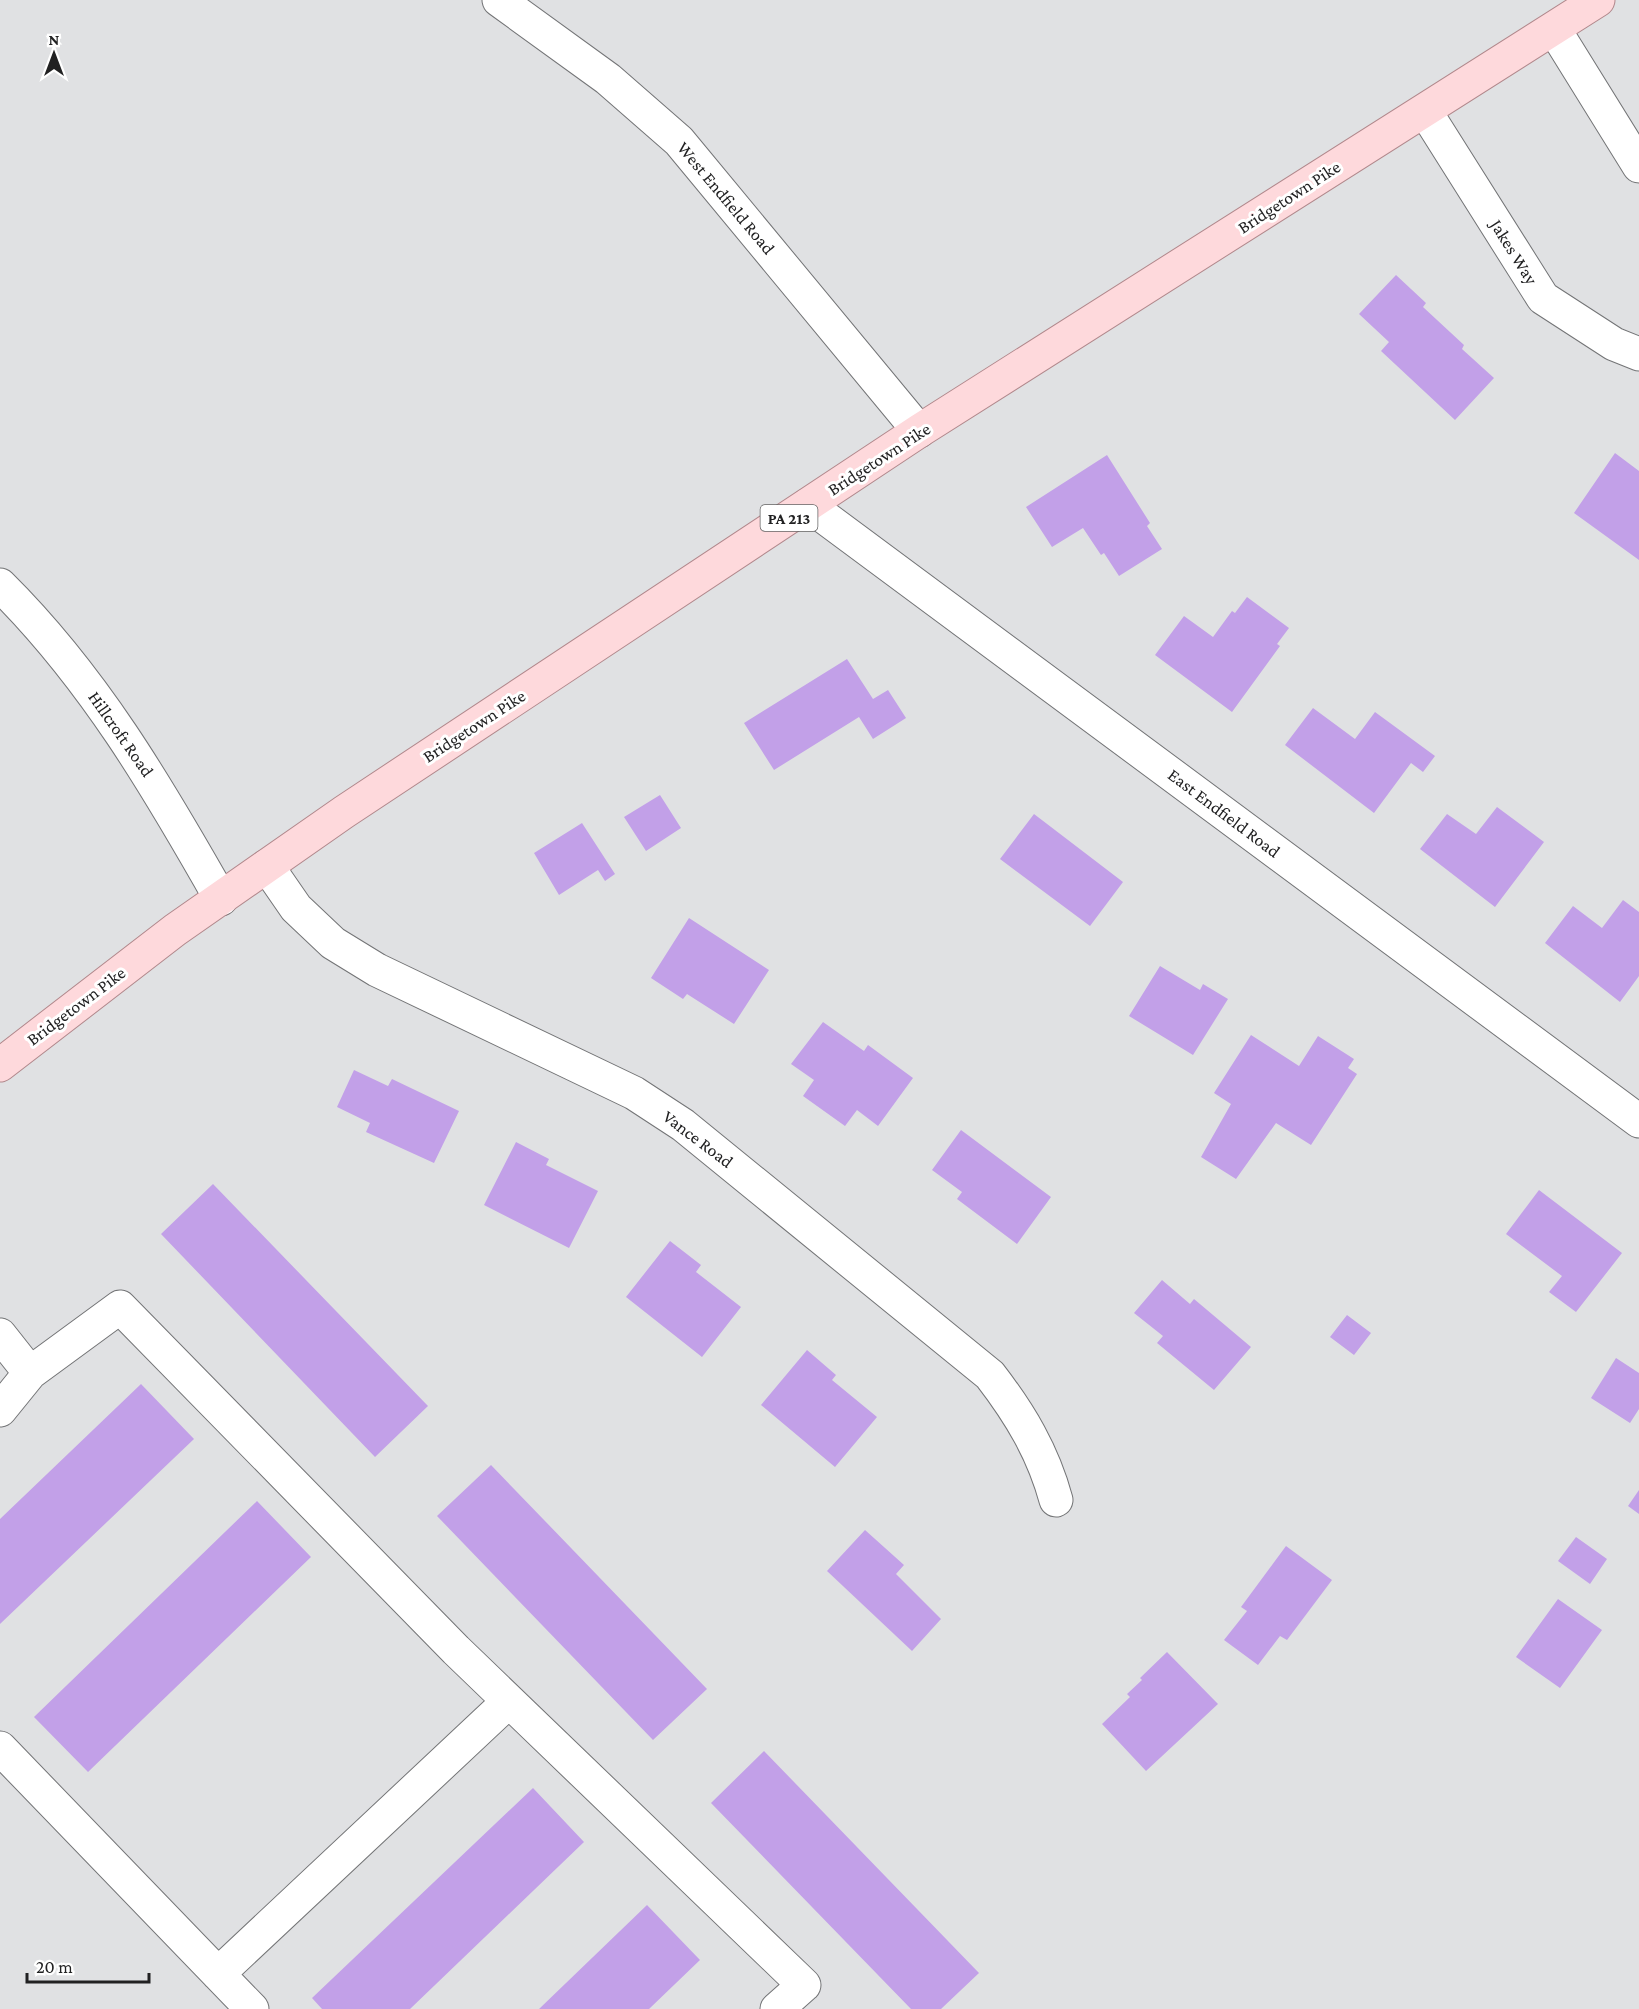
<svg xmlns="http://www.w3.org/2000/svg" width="1639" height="2009" viewBox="0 0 1639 2009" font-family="'Crimson Pro',serif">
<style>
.building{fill:#c2a0e8}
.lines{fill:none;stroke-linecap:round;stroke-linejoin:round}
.minor-casing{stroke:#737476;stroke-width:35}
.major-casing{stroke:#b1888c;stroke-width:35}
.minor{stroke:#fff;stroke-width:33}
.major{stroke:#fed9dc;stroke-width:33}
.labels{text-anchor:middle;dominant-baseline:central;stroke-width:6;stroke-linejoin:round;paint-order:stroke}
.shield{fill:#fff;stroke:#646464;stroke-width:1.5}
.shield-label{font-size:16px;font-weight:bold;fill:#212122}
.street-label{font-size:18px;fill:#212122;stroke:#fff}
</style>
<rect width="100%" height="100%" fill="#e0e1e3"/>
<path class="building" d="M1396,275l30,28 -3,4 41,38 -2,4 32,29 -39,42 -74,-69 8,-9 -30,-28z
M1615,453l24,18v89l-65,-47z
M1107,455l43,68 -3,3 15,23 -43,27 -15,-23 -3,2 -18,-27 -31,19 -26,-40z
M1247,597l42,31 -12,16 3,2 -48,66 -77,-57 29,-39 29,21 19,-26 3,2z
M847,659l26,40 15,-9 18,28 -33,21 -14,-22 -85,53 -30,-47z
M1313,708l42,31 20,-27 60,44 -12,16 -12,-9 -37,50 -89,-68z
M660,795l21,33 -35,23 -22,-34z
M1497,807l47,35 -49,65 -75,-58 27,-35 29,20z
M1034,814l89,68 -33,44 -90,-67z
M582,823l33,51 -10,7 -7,-11 -39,25 -25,-42z
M1623,900l16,12v64l-19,26 -75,-59 28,-37 29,22z
M689,918l80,52 -35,54 -47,-30 -4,5 -32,-21z
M1160,966l40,24 3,-6 25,15 -35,56 -64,-39z
M823,1022l41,29 4,-6 45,33 -35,48 -21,-16 -12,16 -42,-30 11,-16 -23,-16z
M1251,1035l48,31 19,-30 36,23 -6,9 9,6 -46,71 -35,-22 -40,56 -35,-22 30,-53 -17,-11z
M354,1070l34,16 4,-7 67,32 -25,52 -68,-31 4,-9 -33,-16z
M961,1130l90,67 -34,47 -60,-45 5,-7 -30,-22z
M516,1142l33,17 -3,6 52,26 -29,57 -85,-43z
M213,1184l215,222 -53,51 -214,-223z
M1539,1190l83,63 -46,59 -27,-20 13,-16 -56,-42z
M670,1241l31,24 -5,7 45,35 -39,50 -76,-60z
M1162,1280l28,24 4,-5 57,48 -37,43 -57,-47 6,-7 -29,-23z
M1347,1315l24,18 -17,22 -24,-18z
M807,1350l29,25 -4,5 45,37 -42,50 -74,-62z
M1616,1358l23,15v36l-9,14 -39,-25z
M141,1384l53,55 -194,185v-105z
M491,1465l216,224 -54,51 -216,-224z
M1639,1490v24l-11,-8z
M257,1501l54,56 -223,215 -54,-55z
M865,1530l39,35 -8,9 45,45 -29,32 -85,-80z
M1576,1537l31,22 -17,25 -32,-23z
M1286,1546l46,34 -45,60 -7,-4 -22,29 -34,-25 23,-29 -6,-4z
M1558,1599l44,31 -42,58 -44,-31z
M1167,1652l51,52 -72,67 -44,-47 28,-27 -3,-3 15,-14 -2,-2z
M764,1751l215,222 -38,36h-30l-200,-206z
M533,1788l51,54 -174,167h-88l-10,-11z
M647,1905l53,55 -51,49h-110z"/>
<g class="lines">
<defs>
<path id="minor" d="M499,0l109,79 71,62 240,290
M1554,29l85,137
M1425,111l118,187 71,46 25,10
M808,505l831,616
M0,585c93,92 157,201 221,314
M267,866l29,42 37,35 44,27 257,123 49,32 307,250c30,39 53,77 66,125
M0,1335l30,38
M0,1410l30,-37 90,-66 336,343 348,335 -27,24
M0,1748l252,261
M218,1974l291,-273"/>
<path id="major" d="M0,1065l175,-135 169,-118 575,-381 679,-431"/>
</defs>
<use href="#minor" class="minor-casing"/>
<use href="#major" class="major-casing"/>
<use href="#minor" class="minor"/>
<use href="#major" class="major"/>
</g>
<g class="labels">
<rect class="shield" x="760.5" y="505" width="57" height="26" rx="4.5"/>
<g class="shield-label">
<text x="789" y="518">PA 213</text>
</g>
<g class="street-label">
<text transform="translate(1289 197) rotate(-33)">Bridgetown Pike</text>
<text transform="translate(726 198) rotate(50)">West Endfield Road</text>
<text transform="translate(1514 252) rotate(58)">Jakes Way</text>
<text transform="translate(879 459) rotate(-33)">Bridgetown Pike</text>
<text transform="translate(474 726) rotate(-33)">Bridgetown Pike</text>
<text transform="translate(121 734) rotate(55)">Hillcroft Road</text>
<text transform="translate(1224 813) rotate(37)">East Endfield Road</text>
<text transform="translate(76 1006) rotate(-37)">Bridgetown Pike</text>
<text transform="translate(698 1139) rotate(37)">Vance Road</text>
</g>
</g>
<g transform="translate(54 54)" stroke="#ffffff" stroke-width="4.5" paint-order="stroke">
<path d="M0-4.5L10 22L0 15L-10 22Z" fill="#212122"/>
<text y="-9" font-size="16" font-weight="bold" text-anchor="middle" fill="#212122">N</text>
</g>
<path d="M27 1973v9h122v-9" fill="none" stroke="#212122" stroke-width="3"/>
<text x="36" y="1973" font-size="18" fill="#212122" stroke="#ffffff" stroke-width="4.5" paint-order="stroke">20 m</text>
</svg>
